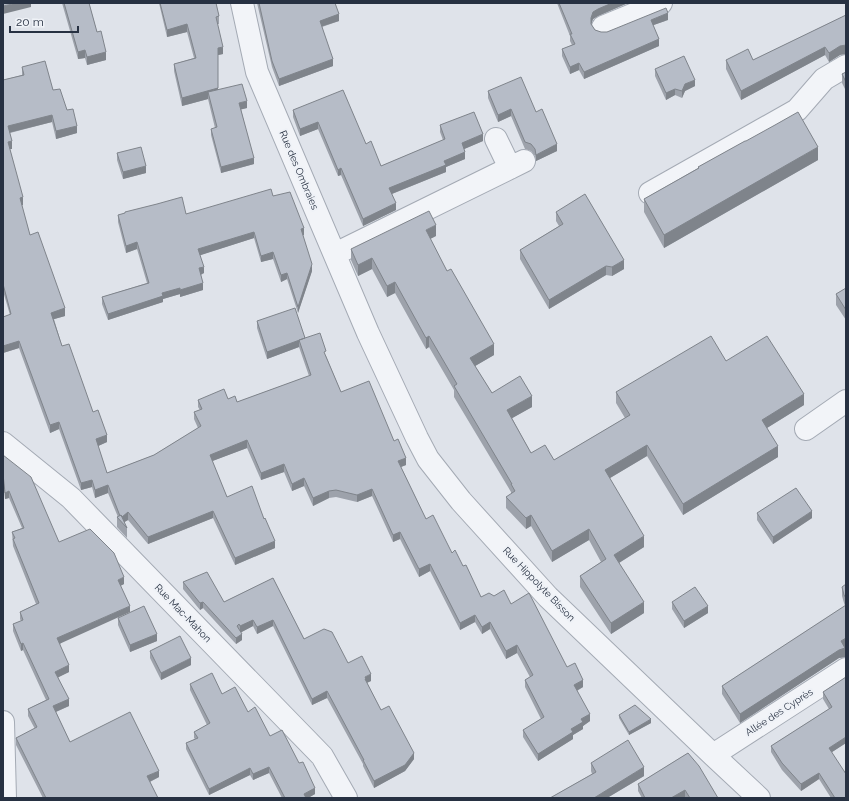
<svg xmlns="http://www.w3.org/2000/svg" width="849" height="801" viewBox="0 0 849 801" font-family="Raleway,sans-serif">
<style>
.lines{fill:none;stroke-linecap:round;stroke-linejoin:round}
.minor-casing{stroke:#a4aab4;stroke-width:24}
.minor{stroke:#f2f4f8;stroke-width:22}
.wall{fill:#9da2ab}
.shaded-wall{fill:#7f848b}
.building{fill:#b6bcc7;stroke:#7f848b}
.labels{text-anchor:middle;dominant-baseline:central;stroke-width:4;stroke-linejoin:round;paint-order:stroke}
.street-label{font-size:10px;fill:#273142;stroke:#eff2f7}
</style>
<rect width="100%" height="100%" fill="#dfe3ea"/>
<g class="lines">
<defs>
<path id="minor" d="M242,3l15,69 111,261 49,105 11,21 33,42 87,96 165,158 46,43
M603,27l58,-24
M496,139l14,29
M650,193l147,-83 27,-31 22,-13
M335,254l189,-93
M806,429l40,-28
M3,443l68,55 251,258 24,42
M3,722l2,76
M713,755l133,-86"/>
</defs>
<use href="#minor" class="minor-casing"/>
<use href="#minor" class="minor"/>
</g>
<path class="wall" d="M62,3h27l8,29 9,28 -19,5 -2,-7 -7,1z
M159,3h57l3,13v8h-2l6,30 -5,1v35l29,18 -6,1 13,55 -33,9 -10,-38v-6l4,-1 -7,-29 -26,7 -8,-35v-7l20,-6 -7,-26 -20,5z
M257,3h78l4,18 -17,6 11,39 -54,20 -7,-19z
M557,3h71l-30,13 -5,3 -2,5 4,6 6,2h6l61,-12 -15,5 6,21 -75,33 -5,-9 -9,4 -8,-18v-7l10,-4 -2,-4v-5z
M846,15l-6,40 -11,7 -4,-7 -84,45 -15,-31v-9h27z
M22,67l31,23 14,20 10,23 -21,6 -4,-17 -42,11 2,16h-2l13,56h-2l9,30 35,81 -11,3 8,27 45,96 -9,4 9,27 47,-18 44,-27 -4,-9v-7l6,-2 -2,-3v-7l30,-1 9,3 72,-26 -10,-29 -32,12 -10,-31v-7l48,18 21,17 15,36 53,49 12,24 -5,2 25,52 26,34 11,13 18,31 13,-1 17,8 72,83 -6,4 13,30 -7,5v3l-10,6v4l-35,22 -15,-24v-7l18,-11 -16,-32v-7l5,-3 -13,-24 -11,6 -16,-30 -8,5 -7,-12 -15,8 -30,-59 -11,6 -19,-38 -7,3 -21,-46 -15,6 -21,-5 -7,1 -16,8 -9,-20 -12,5 -8,-19 -23,8 -14,-32 -35,13 15,36 48,51 -40,17 -22,-47 -65,26 -20,-24 -4,2 3,6v10l-10,-11v-10h1l-10,-24 -13,5 -3,-11 -11,3 -22,-61 -9,4 -31,-85 -16,5v-36l7,-2 -7,-24v-211l19,-5z
M655,69l40,17 -10,5 -3,7 -7,-3 -9,5 -11,-24z
M846,72v19l-4,-8v-9z
M488,91l48,21 21,39 -21,10 -1,-5 -4,-5 -6,-2 -14,-33 -13,6 -10,-24z
M293,110l73,34 15,22 62,-26 -3,-8v-7l43,16 -19,8 1,10 -19,8v5l-54,22 4,16 -33,16 -22,-51 -3,1 -20,-47 -18,7 -7,-19z
M746,141l72,19 -154,88 -20,-36v-13l54,-31v-1z
M117,153l29,20 -23,6 -6,-19z
M273,196l31,39h-1l9,36 -14,42 -11,-34 -6,3 -8,-23 -12,3 -7,-24 -54,17 4,18 -3,2 2,15 -23,7v-3l-17,5v3l-55,18 -6,-16v-7l45,-14 -10,-34 -11,4 -8,-31v-7l68,-1z
M556,212l68,57 -12,7 -6,-1 -57,34 -29,-50v-9l39,-24 -3,-5z
M436,236l-6,3 17,32 47,84 -19,11 17,27 40,14 -20,11 19,35 23,7 71,-42 -9,-15v-11l110,-31 78,44 -37,23 11,29 -95,58 -36,-59 -37,22 34,69 -25,16 25,50 -33,21 -31,-47v-11l21,-14 -12,-22 -37,22 -21,-36 -5,3 -20,-21v-11l5,-3v-2l-57,-95v-7l-25,-43 -3,2 -31,-56 -8,4 -15,-28 -14,7 -7,-16v-11z
M846,288v32l-10,-15v-11z
M3,455l56,87 65,42 -4,2 -60,58 9,28 -11,5 11,29 -13,6 14,30 89,35 -9,5 8,16h-115l-27,-53v-7l19,-9 -7,-13v-7l18,-9 -23,-50 -2,1 -8,-20v-7l8,-3 -1,-2v-7l16,-8 -23,-58 -1,-14 10,-4 -13,-30 -4,1 -2,-18z
M757,513l55,5 -39,26 -16,-24z
M273,578l31,61 44,24 23,18 -4,2 14,27 33,49 -9,12 -31,17 -11,-22v-2l-36,-66 -15,7 -39,-79 -16,8 -4,-8 -12,6 1,8 -6,4 -33,-36 -3,2 -17,-21v-7l41,20z
M846,584v62l-1,1v10l-6,1 -99,65 -18,-29v-8l123,-80 -1,-3 -2,-7v-9z
M672,602l36,11 -24,15 -12,-19z
M118,618l39,23 -27,11 -12,-27z
M150,651l41,14 -30,15 -11,-22z
M846,677v66l-14,9 14,46h-15l-12,-19 -18,12 -19,-21 -11,-18v-6l58,-37 -6,-10v-7z
M190,684l32,10 26,18 22,24 45,58 -7,4h-26l-13,-25 -16,7 -3,-5 -41,20 -23,-46v-6l9,-4 -1,-1v-6l13,-7 -17,-35z
M619,715l32,8 -22,12 -10,-17z
M688,753l30,45h-32l-1,-1 -2,1h-41l-4,-7v-7z
M591,763l53,13 -37,22h-57l42,-24 -1,-3z"/>
<path class="shaded-wall" d="M17,3h14v4l-28,7v-8z
M612,3h16l-30,13 -5,3 -2,6v-7l2,-6 5,-3z
M668,13v7l-17,6v-6z
M339,14v7l-19,6v-6z
M187,24v8l-20,5v-7z
M659,39v7l-75,33v-7z
M846,45v9l-6,1 -11,7v-9l11,-7z
M223,47v7l-5,1v41l-10,-4v7l-26,7v-8l36,-50z
M825,47v8l-84,45v-9z
M85,50v8l-7,1v-7z
M106,52v8l-19,5v-8z
M333,59v7l-54,20v-7z
M579,63v7l-9,4v-7z
M695,80v6l-10,5 -3,7v-7l3,-7z
M675,89v6l-9,5v-7z
M247,101v7l-8,2v-7z
M511,109v7l-13,6v-7z
M52,115v7l-44,11v-7z
M318,122v7l-18,7v-7z
M77,126v7l-21,6v-8z
M483,134v7l-21,9v-7z
M12,141v8h-4v-7z
M557,144v7l-21,10v-6z
M818,147v13l-154,88v-13z
M465,152v7l-19,8v5l-57,23v-7l55,-27z
M254,158v6l-33,9v-6z
M146,166v7l-23,6v-7z
M341,168v7l-3,1v-6z
M23,197v8l-3,1v-8z
M396,203v7l-33,16v-7z
M436,225v11l-10,5v-11z
M304,228v7l-3,1v-7z
M254,232v6l-56,18v-7z
M137,242v7l-11,4v-7z
M273,252v7l-12,3v-6z
M372,258v11l-14,7v-11z
M624,260v9l-12,7v-9z
M312,264v7l-14,42v-6z
M606,266v9l-57,34v-9z
M204,267v6l-5,2v-7z
M287,273v6l-6,3v-7z
M395,282v11l-8,4v-11z
M203,283v7l-23,7v-7z
M180,288v6l-17,5v3l-55,18v-6l54,-21z
M65,308v8l-14,4v-7z
M429,336v11l-3,2v-11z
M305,338l-6,2v7l-32,12v-7z
M19,341v7l-16,5v-7z
M494,344v11l-24,14v-11z
M804,394v11l-42,26v-11z
M532,396v11l-25,14v-11z
M59,422v7l-9,4v-8z
M107,435v7l-11,5v-8z
M247,440v8l-37,14v-7z
M647,445v11l-42,25v-11z
M778,446v11l-95,58v-11z
M406,458v7l-8,3v-7z
M284,464v8l-23,8v-7z
M304,478v8l-12,5v-7z
M92,480v7l-11,3v-7z
M108,485v8l-13,5v-8z
M372,489v7l-15,6v-7z
M9,491v7l-4,1v-6z
M329,491v7l-16,8v-8z
M213,511v7l-65,26v-7z
M812,511v7l-39,26v-7z
M128,512v8l-5,3 -2,-6z
M531,515v11l-5,3v-11z
M589,529v11l-37,22v-11z
M400,532v7l-7,3v-7z
M644,536v11l-30,19v-11z
M275,541v7l-40,17v-7z
M430,564v7l-11,6v-8z
M124,577v7l-6,3v-7z
M203,602v6l-3,2v-7z
M644,602v11l-33,21v-11z
M130,606v6l-73,33v-7z
M708,606v7l-24,15v-7z
M475,615v7l-15,8v-7z
M253,620v6l-13,7v-7z
M273,620v6l-16,8v-7z
M490,622v7l-8,5v-7z
M157,634v7l-27,11v-7z
M242,634v6l-6,4v-6z
M846,638v8l-4,3 3,-1v9l-6,1 -99,65v-9z
M23,643v7l-2,1v-7z
M517,645v8l-11,6v-8z
M191,658v7l-30,15v-7z
M69,665v7l-14,7v-7z
M371,674v7l-5,2 -1,3v-9z
M583,680v7l-9,5v-7z
M327,691v7l-15,7v-6z
M69,699v7l-16,7v-7z
M590,714v7l-7,5v3l-10,6v4l-35,22v-7l33,-25 10,-10z
M651,719v4l-22,12v-3z
M846,737v6l-17,11v-6z
M414,753v6l-9,12 -31,17v-7z
M269,767v6l-16,7v-6z
M644,767v9l-37,22h-13z
M250,768v7l-41,20v-6z
M159,771v6l-12,6v-7z
M819,773v6l-18,12v-7z
M315,788v6l-7,4h-4v-4z
M685,790v7l-2,1h-12z"/>
<path class="building" d="M3,3h14l-14,3z
M64,3h25l8,29 4,-1 5,21 -19,5 -2,-7 -7,2z
M160,3h56l3,13 -3,1 7,30 -5,1v40l-36,10 -8,-34 22,-6 -9,-34 -20,6z
M259,3h76l4,11 -19,7 13,38 -54,20 -7,-18z
M559,3h53l-14,6 -5,3 -2,6v6l4,6 6,2h6l59,-24 2,5 -17,7 8,19 -75,33 -5,-9 -9,4 -8,-18 13,-5 -5,-10h2z
M846,15v30l-6,1 -11,7 -4,-6 -84,44 -15,-31 22,-11 5,11z
M684,56l11,24 -10,4 -3,7 -7,-2 -9,4 -11,-24z
M45,61l8,29 7,-1 7,21 6,-1 4,17 -21,5 -4,-16 -44,11 4,15 -4,1 15,55 -3,1 10,37 8,-3 27,76 -14,5 11,33 7,-2 24,68 5,-2 9,25 -11,4 11,34 47,-18 47,-29 -7,-14 8,-3 -4,-9 26,-11 4,10 7,-3 2,6 74,-27 -12,-35 21,-7 6,18 -2,1 17,40 28,-11 25,60 4,-2 8,19 -8,3 28,58 7,-4 19,38 3,-3 8,16 3,-1 15,32 8,-4 5,3 10,-6 7,14 18,-11 38,74 8,-4 8,17 -9,5 16,29 -9,5 2,3 -12,7 2,3 -35,22 -15,-24 21,-13 -19,-37 8,-5 -16,-30 -11,6 -16,-29 -8,5 -7,-12 -15,8 -30,-59 -11,5 -19,-37 -7,3 -21,-46 -15,6 -21,-5 -7,1 -16,7 -9,-20 -12,6 -8,-20 -23,9 -14,-33 -37,15 17,42 25,-11 12,33 1,-1 10,23 -40,17 -22,-47 -65,26 -20,-25 -6,5 -1,-2 -1,1 -12,-31 -13,5 -3,-10 -11,3 -22,-61 -9,3 -31,-84 -16,5v-29l8,-3 -8,-30v-204l21,-5 -2,-8z
M846,72v10l-4,-8z
M521,77l15,35 6,-3 15,35 -21,11 -1,-6 -4,-5 -6,-2 -14,-33 -13,6 -10,-24z
M242,84l5,17 -8,2 15,55 -33,9 -10,-38 6,-2 -9,-35z
M343,90l23,54 5,-3 10,25 64,-27 -5,-14 34,-13 9,22 -21,9 3,9 -21,9 2,4 -57,23 7,15 -33,16 -22,-51 -3,2 -20,-48 -18,7 -7,-19z
M798,112l20,35 -154,88 -20,-36 55,-31 -1,-1 47,-26h1l29,-16z
M141,147l5,19 -23,6 -6,-19z
M271,189l2,7 17,-4 14,36 -3,1 11,35 -14,43 -11,-34 -6,2 -8,-23 -12,4 -7,-24 -56,17 6,18 -5,1 4,15 -23,7v-2l-18,5 1,3 -55,18 -6,-17 47,-14 -12,-41 -11,4 -8,-31 7,-2v-1l32,-8 25,-7 4,17z
M585,194l39,66 -12,7 -6,-1 -57,34 -29,-50 43,-26 -7,-12z
M429,211l7,14 -10,5 21,41 4,-2 43,75 -24,14 22,35 28,-17 12,20 -25,14 24,43 14,-8 9,15 76,-45 -14,-23 95,-56 15,25 41,-25 37,58 -42,26 16,26 -95,58 -36,-59 -42,25 39,66 -30,19 30,47 -33,21 -31,-47 26,-17 -17,-30 -37,22 -21,-36 -5,3 -20,-21 9,-6 -4,-7h1l-58,-98 3,-2 -28,-48 -3,2 -31,-56 -8,4 -15,-28 -14,7 -7,-16z
M846,288v22l-10,-16z
M295,308l10,30 -38,14 -10,-31z
M3,455l28,22 28,65 31,-13 24,24 10,24 -6,3 12,26 -73,32 12,27 -14,7 14,27 -16,7 17,36 60,-30 29,59 -12,5 11,22h-112l-30,-60 21,-11 -9,-18 21,-10 -26,-56 -2,1 -8,-20 10,-4 -3,-8 19,-9 -26,-64 2,-1 -3,-6 12,-4 -15,-37 -4,2 -2,-19z
M796,488l16,23 -39,26 -16,-24z
M121,515l6,13 -10,-11z
M207,572l17,30 49,-24 31,61 20,-10 8,3 16,31 14,-7 9,18 -6,3 1,2h-1l16,31 8,-4 25,47 -9,12 -31,16 -11,-21h1l-37,-69 -15,8 -39,-79 -16,7 -4,-7 -13,6 -1,-2 -2,2 5,8 -6,4 -33,-36 -3,1 -17,-21z
M846,584v14l-2,-3 -2,-8z
M695,587l13,19 -24,15 -12,-19z
M846,605v33l-5,3 4,7 -6,2 -99,64 -18,-28z
M144,606l13,28 -27,11 -12,-27z
M180,636l11,22 -30,15 -11,-22z
M212,673l10,21 13,-7 13,25 7,-5 15,29 12,-6 17,33 4,-1 12,26 -11,6 2,4h-21l-16,-31 -16,7 -3,-6 -41,21 -23,-46 12,-5 -4,-6 16,-9 -20,-39z
M846,677v60l-17,11 17,26v24h-11l-16,-25 -18,11 -19,-21 -11,-17 61,-39 -9,-15z
M635,705l16,14 -22,13 -10,-17z
M628,740l16,27 -50,31h-44l46,-26 -5,-9z
M688,753l11,13 19,32h-28l-5,-8 -14,8h-26l-7,-14z"/>
<g class="labels">
<g class="street-label">
<text transform="translate(299 170) rotate(67)">Rue des Ombraies</text>
<text transform="translate(539 584) rotate(46)">Rue Hippolyte Bisson</text>
<text transform="translate(183 613) rotate(46)">Rue Mac-Mahon</text>
<text transform="translate(779 712) rotate(-33)">Allée des Cyprès</text>
</g>
</g>
<rect width="849" height="801" fill="none" stroke="#273142" stroke-width="8"/>
<path d="M10 26v6h68v-6" fill="none" stroke="#273142" stroke-width="2"/>
<text x="16" y="26" font-size="12" fill="#273142" stroke="#eff2f7" stroke-width="3" paint-order="stroke">20 m</text>
</svg>
